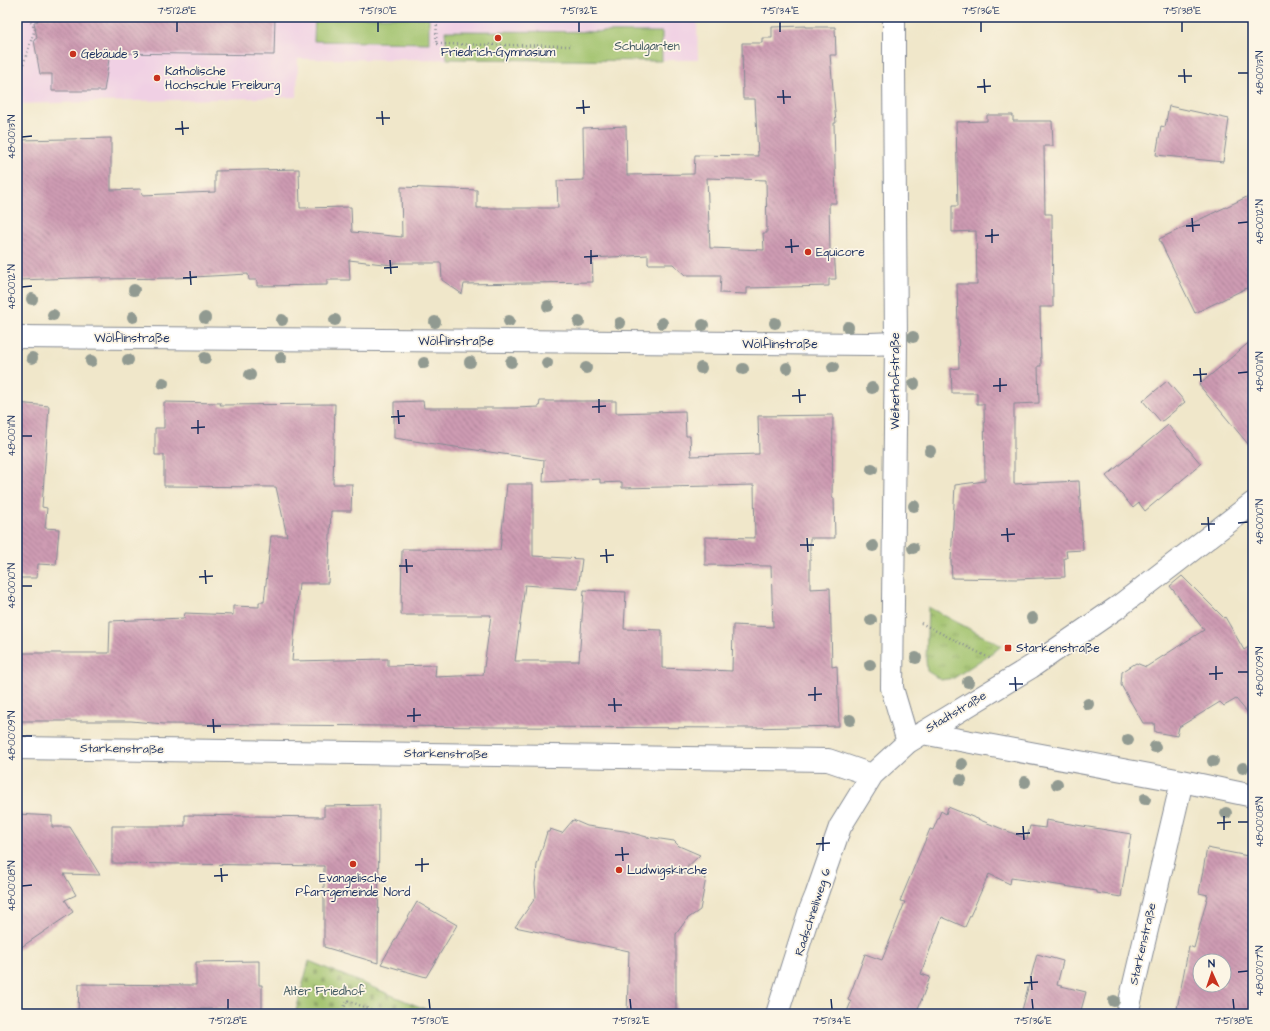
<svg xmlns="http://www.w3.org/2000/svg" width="1270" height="1031" viewBox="0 0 1270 1031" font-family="'Architects Daughter',sans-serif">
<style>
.built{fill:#f0d0e4}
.grass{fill:url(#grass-tufts);stroke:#5d7864}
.cemetery{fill:url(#cemetery-stones);stroke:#5d7864}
.green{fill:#9fc16a;stroke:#5d7864}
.building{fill:url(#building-back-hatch);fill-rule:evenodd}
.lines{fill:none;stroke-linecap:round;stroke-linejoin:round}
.minor-casing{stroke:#868b94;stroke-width:24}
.path{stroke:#868b94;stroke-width:2.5;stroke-dasharray:1 3;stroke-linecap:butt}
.minor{stroke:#fff;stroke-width:22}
.tree{fill:#919a91}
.ticks{fill:none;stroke:#1b2f5e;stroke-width:1.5}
.poi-dot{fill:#c8321e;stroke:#fcf5e5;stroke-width:1.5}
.labels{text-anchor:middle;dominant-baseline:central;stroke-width:3.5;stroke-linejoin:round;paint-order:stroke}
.park-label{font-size:12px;fill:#435b62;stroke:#fcf5e5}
.poi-label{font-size:12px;fill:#1b2f5e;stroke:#fcf5e5;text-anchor:start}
.street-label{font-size:12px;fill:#1b2f5e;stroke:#fcf5e5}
.neatline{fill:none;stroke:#1b2f5e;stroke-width:1.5}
.ticks-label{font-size:10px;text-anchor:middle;fill:#1b2f5e}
</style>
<defs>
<pattern id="grass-tufts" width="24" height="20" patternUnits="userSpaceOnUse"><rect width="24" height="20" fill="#9fc16a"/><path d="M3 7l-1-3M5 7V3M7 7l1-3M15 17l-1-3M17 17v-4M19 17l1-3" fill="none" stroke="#819d5a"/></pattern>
<pattern id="cemetery-stones" width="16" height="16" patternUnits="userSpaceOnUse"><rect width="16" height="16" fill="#9fc16a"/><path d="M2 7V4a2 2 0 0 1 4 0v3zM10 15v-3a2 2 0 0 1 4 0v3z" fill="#819d5a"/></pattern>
<pattern id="building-back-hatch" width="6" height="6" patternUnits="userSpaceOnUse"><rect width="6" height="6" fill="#ce9bb2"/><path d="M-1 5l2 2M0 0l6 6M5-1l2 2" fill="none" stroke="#a67f94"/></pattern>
</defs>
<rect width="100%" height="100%" fill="#fcf5e5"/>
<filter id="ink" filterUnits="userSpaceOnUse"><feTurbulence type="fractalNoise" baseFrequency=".025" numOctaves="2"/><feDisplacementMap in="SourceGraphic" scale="8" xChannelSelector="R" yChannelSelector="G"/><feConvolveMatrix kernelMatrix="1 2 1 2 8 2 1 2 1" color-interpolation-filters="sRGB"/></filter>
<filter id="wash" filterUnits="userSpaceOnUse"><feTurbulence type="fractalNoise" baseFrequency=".012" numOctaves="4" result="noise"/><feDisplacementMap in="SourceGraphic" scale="16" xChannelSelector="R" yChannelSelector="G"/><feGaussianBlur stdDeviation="0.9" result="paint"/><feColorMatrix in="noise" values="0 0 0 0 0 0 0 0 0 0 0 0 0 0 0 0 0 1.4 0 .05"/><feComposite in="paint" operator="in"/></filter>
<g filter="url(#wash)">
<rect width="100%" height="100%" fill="#f0e7ca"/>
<path class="built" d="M17,17h680l1,43 -400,-1 -1,38 -280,7z"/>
<path class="grass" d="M928,607l74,39 -48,32 -13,2 -14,-9 -1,-11z"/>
<path class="cemetery" d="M309,961l128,53h-142z"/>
<path class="green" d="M315,17h114v26l-115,-2z
M445,31l217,1v29l-215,-2z"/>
<g id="blocks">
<path class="building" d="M37,17h238l-1,38 -164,-2 -6,38h-52v-17h-12l-6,-34 3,-2 -3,-16 4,-1z
M806,26v1h29l1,28h-6l6,68h-2l2,80h-7l1,47 4,1 2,28h-7v7l-82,2v6l-27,-1 1,-18h-36l-12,-11h-25v-9l-56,3 1,24 -129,2 -2,10 -20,-14 -1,-17h-48l-1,2 -43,-5 1,20h-23v5l-70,1v-6h-8l-1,-6 -73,4 -73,1v-2l-82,3v-13h-3v-117l3,-1v-9l91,-2v52l30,-1 1,6 73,-3v-21l84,-2 1,39 51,-1 1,25 50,5 -1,-50 76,3v18h81l-1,-27 27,-1 -1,-52 43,-2 1,49 67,-1 1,-19 63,1 -3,-57h-12l-1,-56h20v-5h10v-11zM707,178l59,2 1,53h-4l1,17 -54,-2z
M1169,106l60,13 -6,43 -67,-7 5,-29 4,1z
M987,115h26v6h39l1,25h-9l1,68h7l1,93h-13l1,59h-3l1,37 -25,1v80l65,-3 4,69 -17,1 1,7h-3l1,19 -49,2 -64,-1 -1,-17 4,-76 30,-4 -1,-77h-7v-11h-25l-1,-24 8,-1 -2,-84h20l-1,-53 -24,1v-26h6l-2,-84 31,-1z
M1253,194v91l-58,28 -36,-74z
M1253,339v111l-54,-65z
M1167,381l18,21 -24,20 -18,-21z
M423,401l1,7h92l23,-1 1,-6h76v12l69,-2 1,25h4l1,20 68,-2 -1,-38 75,-1 -1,83h2l1,40h-25v51l20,-1 2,79 5,-1 2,60 -90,2 -251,-1 -334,-3 -33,-3h-114v-68h92l1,-32 74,-3 1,-5 48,2v-9l26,1v-5h5l7,-66h16l-11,-49 -112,-1v-31h-9v-27h9v-26l57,1 -1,2 115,-1 -2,80h19l-1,27h-20l-3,72h-29l-7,78 96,-2v7l48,-1 -1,12 48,-2 8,-60h-90l1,-66 98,1 7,-66h26v72l49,3 -4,30 -53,-4 -10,76h64l5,-71 42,2 -2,37 38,1v38l70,3 1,-46 40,2 -2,-61 -66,-1v-28l50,1 -1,-53 -132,3v-6l-22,1v-4l-57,3 1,-22 -150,-22v-36z
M17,403l32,3 -7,101 5,1 -2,20 14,1 -3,36 -18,-1 -1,14h-20z
M1168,425l33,39 -56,47 -6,-8 -6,5 -27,-32z
M1182,576l42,42 1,-1 19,33 9,-6v75l-17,-20 -12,7 -4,-4 -41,25 -2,9 -22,-4 -1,-9h-11l-22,-38 1,-13 14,-9 10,4 58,-37 -34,-44z
M379,805l-1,158 -54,-16v-81l-212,-3v-37h73v-11l139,2v-11z
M948,807l79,32 3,-13 15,2 1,-8 85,14 -10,63 -24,-4v-2l-86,-13 -1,6 -21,-10 -24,53 -23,-10 -21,57 9,3 -14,37h-70l5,-12 -3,-2 17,-46 17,6 23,-58 -5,-1 30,-72 3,1 8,-19 5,3z
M17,814l35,2v11h18l30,48 -36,-1 12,21 -11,5 8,12 -56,38z
M573,820l14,6 37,5 23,6 27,4 5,5 21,9 -19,18 25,5 -6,32 -13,9 -11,15v80h-49l2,-63 -114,-24 21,-30 -1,-13 2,-19 10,-33h2l1,-3 12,4z
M1207,848l46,9v157h-77l13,-68 5,2 14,-53 -9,-2zM1200,961h24v24h-24z
M417,902l40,23 -31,52 -45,-13z
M1037,954l26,7 -6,24 29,7 -6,22h-59z
M259,961v24h3v24h-96v5h-88l1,-30 117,1v-23z"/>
</g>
</g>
<g filter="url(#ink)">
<use href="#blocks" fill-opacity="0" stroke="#868b94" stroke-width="1"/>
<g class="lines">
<defs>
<path id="minor" d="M894,17v51l2,275 -4,345 16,54
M17,337l853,7 26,-1
M922,733l260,48 71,15
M17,748l811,12 44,15
M777,1014l32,-101 7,-17 24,-69 32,-52 36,-33 123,-75 87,-60 135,-104
M1127,1014l55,-233"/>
</defs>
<use href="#minor" class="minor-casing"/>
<path class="path" d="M437,17l-1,27 135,2
M661,17v2
M17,78l2,-1 16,-48 -7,-12
M921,623l70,36
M342,1014l5,-14 33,14"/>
<use href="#minor" class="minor"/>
</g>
<g class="tree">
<circle cx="134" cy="290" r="6"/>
<circle cx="32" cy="299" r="6"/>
<circle cx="548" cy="306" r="6"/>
<circle cx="53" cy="315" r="6"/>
<circle cx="133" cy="317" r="6"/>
<circle cx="205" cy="318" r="6"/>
<circle cx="282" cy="320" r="6"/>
<circle cx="335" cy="320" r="6"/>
<circle cx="509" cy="321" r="6"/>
<circle cx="435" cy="322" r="6"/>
<circle cx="579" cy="322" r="6"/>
<circle cx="620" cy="323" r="6"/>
<circle cx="662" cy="323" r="6"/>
<circle cx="775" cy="323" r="6"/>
<circle cx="703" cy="325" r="6"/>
<circle cx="848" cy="327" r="6"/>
<circle cx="913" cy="337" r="6"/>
<circle cx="32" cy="358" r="6"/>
<circle cx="205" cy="358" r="6"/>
<circle cx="281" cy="358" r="6"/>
<circle cx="128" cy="360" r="6"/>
<circle cx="91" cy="361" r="6"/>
<circle cx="470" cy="362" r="6"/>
<circle cx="511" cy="362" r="6"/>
<circle cx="424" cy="363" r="6"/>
<circle cx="547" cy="363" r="6"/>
<circle cx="833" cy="367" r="6"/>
<circle cx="586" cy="368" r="6"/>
<circle cx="701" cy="368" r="6"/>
<circle cx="787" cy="368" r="6"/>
<circle cx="743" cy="369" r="6"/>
<circle cx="250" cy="375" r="6"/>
<circle cx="163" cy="383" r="6"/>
<circle cx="914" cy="384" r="6"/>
<circle cx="872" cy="388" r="6"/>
<circle cx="930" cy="451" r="6"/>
<circle cx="872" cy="469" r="6"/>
<circle cx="914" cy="506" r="6"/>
<circle cx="873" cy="546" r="6"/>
<circle cx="913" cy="548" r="6"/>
<circle cx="1032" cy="618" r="6"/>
<circle cx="871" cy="620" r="6"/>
<circle cx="916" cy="658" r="6"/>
<circle cx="870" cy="665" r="6"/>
<circle cx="968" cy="682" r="6"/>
<circle cx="1088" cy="704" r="6"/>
<circle cx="850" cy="720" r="6"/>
<circle cx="1128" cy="740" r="6"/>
<circle cx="1155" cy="747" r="6"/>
<circle cx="1213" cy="761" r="6"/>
<circle cx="962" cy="764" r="6"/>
<circle cx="1243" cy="768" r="6"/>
<circle cx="961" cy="780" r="6"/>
<circle cx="1025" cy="782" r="6"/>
<circle cx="1057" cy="784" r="6"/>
<circle cx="1145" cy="799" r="6"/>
<circle cx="1226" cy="813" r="6"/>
<circle cx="1114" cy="1001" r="6"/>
</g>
</g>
<path class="ticks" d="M177,22v10M378,22v10M579,22v10M780,22v10M981,22v10M1182,22v10M1184,69l1,14M1238,73h10M1178,76h14M984,79l1,14M977,87l14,-1M783,90l1,14M777,97h14M583,100l1,14M576,108l14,-1M382,111l1,14M376,118h14M182,121l1,14M175,129l14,-1M22,137l10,-1M1192,218l1,14M1238,223l10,-1M1186,226l14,-1M992,229v14M985,236l14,-1M791,239l1,14M785,247l14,-1M591,250v14M584,257l14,-1M390,260l1,14M384,268l14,-1M190,271l1,14M183,278l14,-1M22,287l10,-1M1200,368l1,14M1238,373l10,-1M1193,375l14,-1M1000,378v14M993,386l14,-1M799,389l1,14M792,396l14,-1M599,399v14M592,407l14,-1M398,410l1,14M391,417l14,-1M198,420v14M191,428l14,-1M22,436h10M1208,517l1,14M1238,523l10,-1M1201,524h14M1007,528l1,14M1001,535l14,-1M807,538l1,14M800,545h14M606,549l1,14M600,556l14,-1M406,559l1,14M399,566h14M205,570l1,14M199,577l14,-1M22,586h10M1216,666v14M1238,672h10M1209,674l14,-1M1015,677l1,14M1009,684h14M815,687v14M808,695l14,-1M614,698l1,14M608,705h14M414,708v14M407,716l14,-1M213,719l1,14M207,726h14M22,736h10M1224,816v14M1238,822h10M1217,823l14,-1M1023,826l1,14M1016,834l14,-1M823,837v14M816,844l14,-1M622,847l1,14M615,855l14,-1M422,858v14M415,865l14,-1M221,868l1,14M214,876l14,-1M22,886l10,-1M1238,972l10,-1M1031,976l1,14M1024,983l14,-1M228,999v10M429,999l1,10M630,999l1,10M831,999l1,10M1032,999l1,10M1233,999l1,10"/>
<g class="poi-dot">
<circle cx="498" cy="38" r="4"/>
<circle cx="73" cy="54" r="4"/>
<circle cx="157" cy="78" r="4"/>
<circle cx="808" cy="252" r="4"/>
<rect x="1004" y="644" width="8" height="8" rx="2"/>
<circle cx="353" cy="864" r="4"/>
<circle cx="619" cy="870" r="4"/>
</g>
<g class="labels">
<g class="park-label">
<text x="647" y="46">Schulgarten</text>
<text x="324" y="991">Alter Friedhof</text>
</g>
<g class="poi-label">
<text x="498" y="52" text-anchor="middle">Friedrich-Gymnasium</text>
<text x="81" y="54">Gebäude 3</text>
<text x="165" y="71">Katholische<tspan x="165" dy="14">Hochschule Freiburg</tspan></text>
<text x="816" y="252">Equicore</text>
<text x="1016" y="648">Starkenstraße</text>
<text x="627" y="870">Ludwigskirche</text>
<text x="353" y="878" text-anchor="middle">Evangelische<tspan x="353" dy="14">Pfarrgemeinde Nord</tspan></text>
</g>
<g class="street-label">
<text x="132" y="338">Wölflinstraße</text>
<text x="456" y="341">Wölflinstraße</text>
<text x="780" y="344">Wölflinstraße</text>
<text transform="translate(895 381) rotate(-90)">Weiherhofstraße</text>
<text transform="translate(956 712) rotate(-31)">Stadtstraße</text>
<text transform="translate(122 749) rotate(1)">Starkenstraße</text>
<text transform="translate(446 754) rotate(1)">Starkenstraße</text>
<text transform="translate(813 912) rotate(-72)">Radschnellweg 6</text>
<text transform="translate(1143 944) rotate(-77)">Starkenstraße</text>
</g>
</g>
<rect width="1270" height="1031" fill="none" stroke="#fcf5e5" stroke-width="44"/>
<g transform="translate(1212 973) rotate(357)"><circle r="19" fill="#fcf5e5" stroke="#a2a6af"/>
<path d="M0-3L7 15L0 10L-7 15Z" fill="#c8321e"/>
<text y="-6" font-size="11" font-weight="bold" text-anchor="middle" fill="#1b2f5e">N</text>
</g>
<rect x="22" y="22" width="1226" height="987" class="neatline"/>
<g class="ticks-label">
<text x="177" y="14">7°51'28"E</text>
<text x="378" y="14">7°51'30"E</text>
<text x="579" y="14">7°51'32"E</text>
<text x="780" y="14">7°51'34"E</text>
<text x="981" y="14">7°51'36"E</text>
<text x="1182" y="14">7°51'38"E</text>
<text transform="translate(1259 73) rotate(-90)" y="4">48°00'13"N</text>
<text transform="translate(11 137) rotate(-90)" y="4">48°00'13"N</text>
<text transform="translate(1259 222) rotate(-90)" y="4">48°00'12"N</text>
<text transform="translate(11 287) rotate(-90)" y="4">48°00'12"N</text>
<text transform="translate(1259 372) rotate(-90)" y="4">48°00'11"N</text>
<text transform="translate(11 436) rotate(-90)" y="4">48°00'11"N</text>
<text transform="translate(1259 522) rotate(-90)" y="4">48°00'10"N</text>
<text transform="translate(11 586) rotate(-90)" y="4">48°00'10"N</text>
<text transform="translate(1259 672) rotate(-90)" y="4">48°00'09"N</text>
<text transform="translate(11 736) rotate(-90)" y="4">48°00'09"N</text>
<text transform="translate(1259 822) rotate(-90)" y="4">48°00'08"N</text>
<text transform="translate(11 886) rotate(-90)" y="4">48°00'08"N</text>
<text transform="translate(1259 971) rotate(-90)" y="4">48°00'07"N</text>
<text x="228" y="1024">7°51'28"E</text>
<text x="430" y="1024">7°51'30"E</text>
<text x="631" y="1024">7°51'32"E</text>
<text x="832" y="1024">7°51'34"E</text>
<text x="1033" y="1024">7°51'36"E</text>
<text x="1234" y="1024">7°51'38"E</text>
</g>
</svg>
